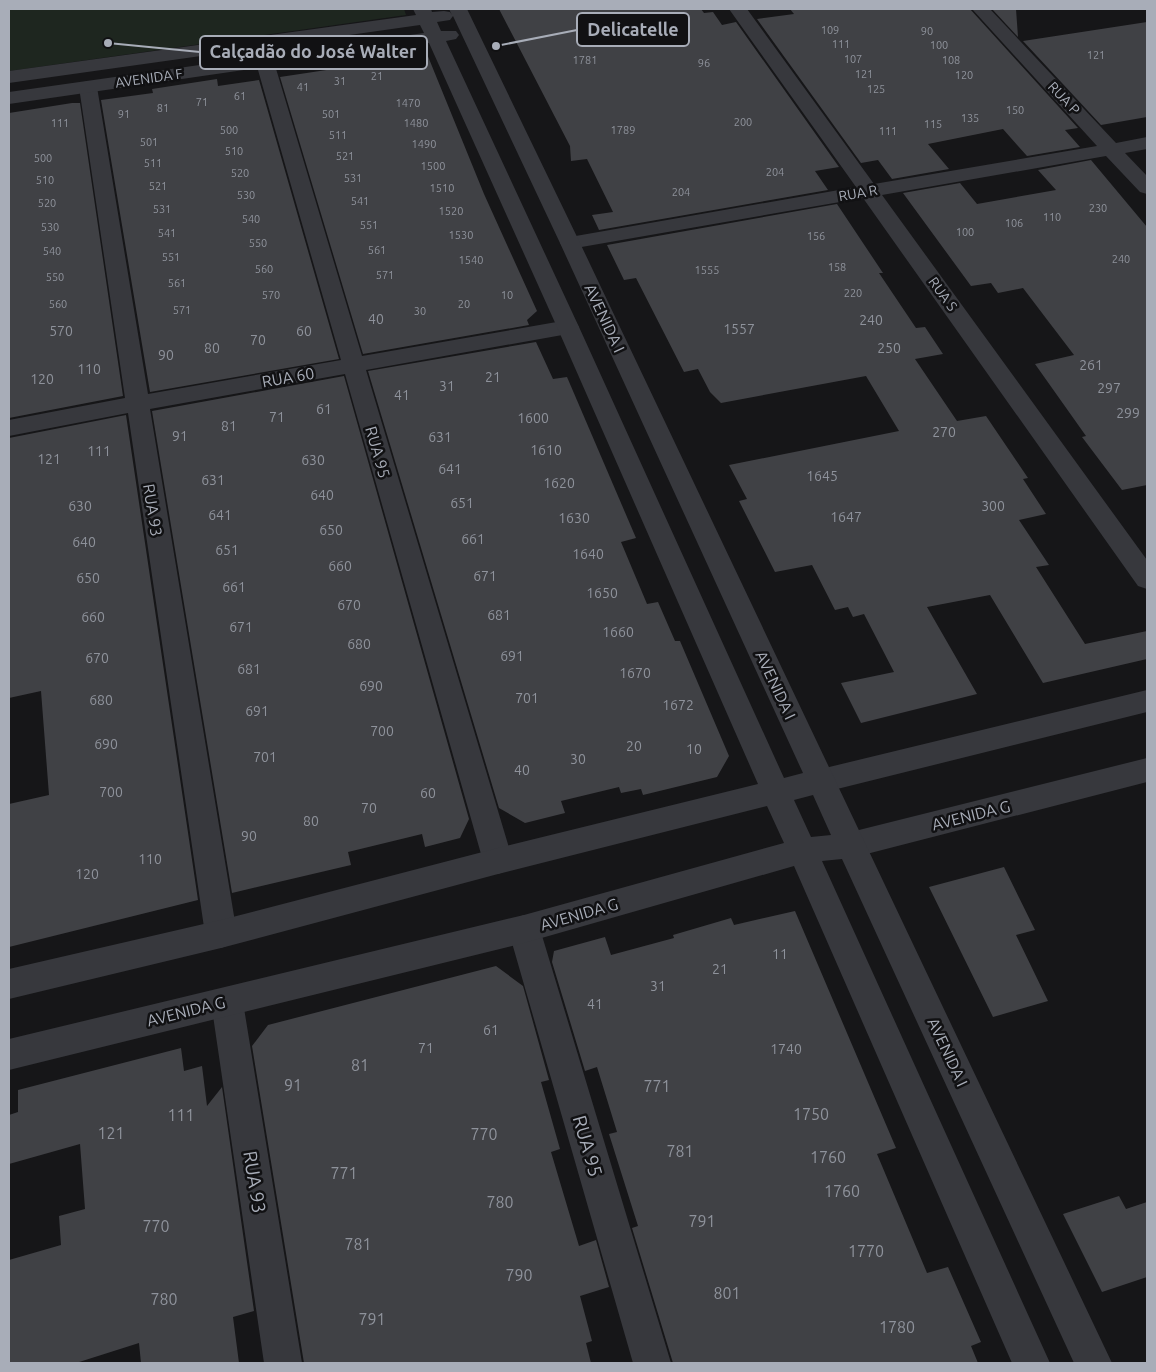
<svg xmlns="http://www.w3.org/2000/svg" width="1156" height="1372" viewBox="0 0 1156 1372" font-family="Ubuntu,sans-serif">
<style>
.green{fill:#1e261f}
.building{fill:#404145}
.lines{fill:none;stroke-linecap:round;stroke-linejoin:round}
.minor{fill:#37383d;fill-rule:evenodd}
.tertiary{fill:#37383d;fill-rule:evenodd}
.labels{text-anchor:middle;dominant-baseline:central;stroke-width:5;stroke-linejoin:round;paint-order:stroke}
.far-number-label{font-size:11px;fill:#8e929b}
.far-street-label{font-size:14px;fill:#a8adb8;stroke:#111113}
.number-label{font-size:14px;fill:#8e929b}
.street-label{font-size:16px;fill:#a8adb8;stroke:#111113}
.near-number-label{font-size:16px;fill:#8e929b}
.near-street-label{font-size:19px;fill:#a8adb8;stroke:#111113}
.leader{fill:none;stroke:#a8adb8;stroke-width:2}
.callout-dot{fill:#a8adb8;stroke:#111113;stroke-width:2}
.callout{fill:#111113;stroke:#a8adb8;stroke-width:2}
.callout-label{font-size:18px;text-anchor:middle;font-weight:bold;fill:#a8adb8}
</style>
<rect width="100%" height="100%" fill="#161618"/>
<path class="green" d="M9,9h395l2,6 -397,56z"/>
<path class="building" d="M499,9h202l3,4 9,-1 9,13 14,-3 103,145 -24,4 13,19 -229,40 -7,-15 21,-3 -26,-53 -16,2 -1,-15z
M790,9h180l108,119 -13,2 15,17 -53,9 -24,-27 -75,15 21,25 -57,10 -14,-19 -17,3 -104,-144 37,-5z
M992,9h24l2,28z
M1147,22v95l-46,8 -78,-84z
M425,49l59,145 53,117 -10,9 2,5 -166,29 -83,-277 73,-11 -2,-5z
M217,79l1,7 41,-6 80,279 -189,33 -49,-292 52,-7 -1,-4z
M72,103h8l43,293 -114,22v-305z
M1091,160l56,67v258l-25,5 -40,-53 4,-1 -51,-72 39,-9 -51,-67 -25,5 -7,-10 -20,3 -68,-93 57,-10 17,21 79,-14 -18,-20z
M837,204l46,69h-4l37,55 9,-1 18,27 -28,5 42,62 29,-5 42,62 -5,1 23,35 -27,6 30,45 -13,2 49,77 62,-13v28l-104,24 -53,-88 -63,12 50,87 -116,29 -20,-40 53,-11 -30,-58 -11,3 -5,-10 -13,3 -23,-45 -37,7 -36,-71 8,-2 -18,-34 170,-34 -33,-55 -145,27 -11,-11 -12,-23 -14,3 -48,-94 -12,2 -17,-35z
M536,342l17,37 14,-2 69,161 -15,4 26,62 11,-2 17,39h5l49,115 -12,21 -74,18 -2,-6 -20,4 -2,-6 -58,14 4,12 -40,10 -26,-15 -131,-437z
M344,376l125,443 -9,19 -35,9 -3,-13 -74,18 3,13 -119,28 -80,-482z
M126,415l72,485 -189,47v-143l40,-9 -8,-104 -32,7v-260z
M1004,867l31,63 -19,5 32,66 -55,16 -64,-130z
M795,911l101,237 -19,6 50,119 21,-6 33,75 -10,4 7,17h-305l-41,-135 6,-2 -29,-92 8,-2 -20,-65 -12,4 -33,-109 2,-11 51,-14 6,18 63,-17 -1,-3 58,-17 3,7z
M496,966l27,20 26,94 -8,2 19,67 -9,3 28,94 17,-6 13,47 -29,9 12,45 -6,2 5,20h-287l-52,-317 16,-21z
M181,1048l3,23 18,-5 5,40 15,-19 32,224 -21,6 6,46h-98l-2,-20 -63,20h-67v-103l52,-15 -2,-29 26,-7 -5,-65 -71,20v-49l9,-3v-22z
M1119,1196l7,13 21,-7v75l-45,15 -39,-78z"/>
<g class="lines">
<path class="minor" d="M729,9h18l127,175 223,-38 -125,-137h18l126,134 31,-6v12l-22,4 22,23v18l-7,-2 -34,-36 -224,39 265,365v29l-9,-3 -275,-388 -293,51 -7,-2 -3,-4 3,-4 7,-2 286,-50z
M259,37l6,1 3,4 94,314 206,-36 8,2 3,5 -3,5 -8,2 -202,36 147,491 -4,9 -11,4 -11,-4 -4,-9 -138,-487 -195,35 87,525 -5,10 -11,4 -11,-4 -5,-10 -77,-521 -119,23v-16l116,-22 -46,-311 2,-4 7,-2 7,2 2,4 51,307 193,-34 -91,-318 3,-4z
M1147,690v22l-326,81 -10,-4 -4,-8 4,-8 10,-4z
M1147,758v24l-296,76 -11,-4 -4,-9 4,-9 11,-4z
M524,915l11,4 5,10 131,434h-38l-125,-434 5,-10z
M227,987l11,4 5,11 59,361h-38l-53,-361 5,-11z"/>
<path class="tertiary" d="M413,9h18l1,3 12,-1 6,1 2,3 -3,-6h18l113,234 532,1120h-38l-232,-504 -20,2 228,502h-38l-218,-497 -270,77 -515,127v-31l515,-124 260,-72 -17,-37 -269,68 -277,74 -212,51v-30l212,-49 277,-72 260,-64 -201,-457 -128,-284 -420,61v-12l415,-59 -4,-8 -411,58v-12l407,-56zM453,16l107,227 243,530 -19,5 -205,-451 -133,-286 10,-2 3,-4 -3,-4h-15l-4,-9 13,-2zM813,795l18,40 -20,2 -17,-37z"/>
</g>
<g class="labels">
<g class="far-number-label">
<text x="830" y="30">109</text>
<text x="927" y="31">90</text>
<text x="841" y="44">111</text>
<text x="939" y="45">100</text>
<text x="1096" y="55">121</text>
<text x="853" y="59">107</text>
<text x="585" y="60">1781</text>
<text x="951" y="60">108</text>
<text x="704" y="63">96</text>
<text x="864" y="74">121</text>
<text x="964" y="75">120</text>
<text x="377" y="76">21</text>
<text x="340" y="81">31</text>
<text x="303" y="87">41</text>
<text x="876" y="89">125</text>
<text x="240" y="96">61</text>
<text x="202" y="102">71</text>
<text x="408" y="103">1470</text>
<text x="163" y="108">81</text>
<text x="1015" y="110">150</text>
<text x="124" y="114">91</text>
<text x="331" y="114">501</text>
<text x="970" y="118">135</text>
<text x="743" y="122">200</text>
<text x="60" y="123">111</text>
<text x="416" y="123">1480</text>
<text x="933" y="124">115</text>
<text x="229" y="130">500</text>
<text x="623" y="130">1789</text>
<text x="888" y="131">111</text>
<text x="338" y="135">511</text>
<text x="149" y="142">501</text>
<text x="424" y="144">1490</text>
<text x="234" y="151">510</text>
<text x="345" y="156">521</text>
<text x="43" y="158">500</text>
<text x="153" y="163">511</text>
<text x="433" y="166">1500</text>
<text x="775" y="172">204</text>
<text x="240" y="173">520</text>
<text x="353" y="178">531</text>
<text x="45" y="180">510</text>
<text x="158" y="186">521</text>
<text x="442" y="188">1510</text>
<text x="681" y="192">204</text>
<text x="246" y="195">530</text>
<text x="360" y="201">541</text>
<text x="47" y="203">520</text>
<text x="1098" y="208">230</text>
<text x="162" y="209">531</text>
<text x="451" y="211">1520</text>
<text x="1052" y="217">110</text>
<text x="251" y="219">540</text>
<text x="1014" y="223">106</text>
<text x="369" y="225">551</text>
<text x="50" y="227">530</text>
<text x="965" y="232">100</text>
<text x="167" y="233">541</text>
<text x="461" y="235">1530</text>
<text x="816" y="236">156</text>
<text x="258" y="243">550</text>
<text x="377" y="250">561</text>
<text x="52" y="251">540</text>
<text x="171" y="257">551</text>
<text x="1121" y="259">240</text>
<text x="471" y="260">1540</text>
<text x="837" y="267">158</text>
<text x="264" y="269">560</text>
<text x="707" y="270">1555</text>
<text x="385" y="275">571</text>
<text x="55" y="277">550</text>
<text x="177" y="283">561</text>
<text x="853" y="293">220</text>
<text x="271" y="295">570</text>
<text x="507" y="295">10</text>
<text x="58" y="304">560</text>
<text x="464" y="304">20</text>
<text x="182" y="310">571</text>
<text x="420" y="311">30</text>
</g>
<g class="far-street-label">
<text transform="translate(149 78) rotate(-8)">AVENIDA F</text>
<text transform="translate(1064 98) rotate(47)">RUA P</text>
<text transform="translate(858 193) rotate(-10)">RUA R</text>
<text transform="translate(943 294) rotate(54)">RUA S</text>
</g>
<g class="number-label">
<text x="376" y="319">40</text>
<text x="871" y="320">240</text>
<text x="739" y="329">1557</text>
<text x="61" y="331">570</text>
<text x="304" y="331">60</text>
<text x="258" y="340">70</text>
<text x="212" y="348">80</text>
<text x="889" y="348">250</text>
<text x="166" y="355">90</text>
<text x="1091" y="365">261</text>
<text x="89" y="369">110</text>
<text x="493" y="377">21</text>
<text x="42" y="379">120</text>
<text x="447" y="386">31</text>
<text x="1109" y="388">297</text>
<text x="402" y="395">41</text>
<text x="324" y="409">61</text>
<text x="1128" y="413">299</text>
<text x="277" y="417">71</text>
<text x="533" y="418">1600</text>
<text x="229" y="426">81</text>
<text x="944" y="432">270</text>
<text x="180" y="436">91</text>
<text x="440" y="437">631</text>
<text x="546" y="450">1610</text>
<text x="99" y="451">111</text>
<text x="49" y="459">121</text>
<text x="313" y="460">630</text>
<text x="450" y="469">641</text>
<text x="822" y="476">1645</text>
<text x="213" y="480">631</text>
<text x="559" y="483">1620</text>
<text x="322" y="495">640</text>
<text x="462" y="503">651</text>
<text x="80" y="506">630</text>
<text x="993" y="506">300</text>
<text x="220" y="515">641</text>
<text x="846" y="517">1647</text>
<text x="574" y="518">1630</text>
<text x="331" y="530">650</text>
<text x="473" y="539">661</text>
<text x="84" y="542">640</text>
<text x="227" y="550">651</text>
<text x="588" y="554">1640</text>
<text x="340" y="566">660</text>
<text x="485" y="576">671</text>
<text x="88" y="578">650</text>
<text x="234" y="587">661</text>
<text x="602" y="593">1650</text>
<text x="349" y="605">670</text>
<text x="499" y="615">681</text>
<text x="93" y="617">660</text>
<text x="241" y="627">671</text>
<text x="618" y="632">1660</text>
<text x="359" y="644">680</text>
<text x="512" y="656">691</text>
<text x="97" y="658">670</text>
<text x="249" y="669">681</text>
<text x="635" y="673">1670</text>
<text x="371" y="686">690</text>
<text x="527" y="698">701</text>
<text x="101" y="700">680</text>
<text x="678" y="705">1672</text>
<text x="257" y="711">691</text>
<text x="382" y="731">700</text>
<text x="106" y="744">690</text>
<text x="634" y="746">20</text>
<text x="694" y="749">10</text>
<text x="265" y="757">701</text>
<text x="578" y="759">30</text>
<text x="522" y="770">40</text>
<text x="111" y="792">700</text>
<text x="428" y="793">60</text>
<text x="369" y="808">70</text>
<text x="311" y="821">80</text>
<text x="249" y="836">90</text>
<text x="150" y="859">110</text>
<text x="87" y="874">120</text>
<text x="780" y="954">11</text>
<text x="720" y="969">21</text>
<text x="658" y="986">31</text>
<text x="595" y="1004">41</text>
<text x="491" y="1030">61</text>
<text x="426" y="1048">71</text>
<text x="786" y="1049">1740</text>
</g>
<g class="street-label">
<text transform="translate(605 318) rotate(65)">AVENIDA I</text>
<text transform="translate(288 377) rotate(-10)">RUA 60</text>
<text transform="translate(378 452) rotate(74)">RUA 95</text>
<text transform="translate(153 510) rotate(81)">RUA 93</text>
<text transform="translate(776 685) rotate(65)">AVENIDA I</text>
<text transform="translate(971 815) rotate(-14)">AVENIDA G</text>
<text transform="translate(579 914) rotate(-16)">AVENIDA G</text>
<text transform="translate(186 1011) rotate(-14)">AVENIDA G</text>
<text transform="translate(948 1052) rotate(65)">AVENIDA I</text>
</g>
<g class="near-number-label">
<text x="360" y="1065">81</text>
<text x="293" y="1085">91</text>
<text x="657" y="1086">771</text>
<text x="811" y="1114">1750</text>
<text x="181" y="1115">111</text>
<text x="111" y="1133">121</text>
<text x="484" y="1134">770</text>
<text x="680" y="1151">781</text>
<text x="828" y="1157">1760</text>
<text x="344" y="1173">771</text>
<text x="842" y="1191">1760</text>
<text x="500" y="1202">780</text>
<text x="702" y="1221">791</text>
<text x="156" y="1226">770</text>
<text x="358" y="1244">781</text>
<text x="866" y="1251">1770</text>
<text x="519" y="1275">790</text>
<text x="727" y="1293">801</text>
<text x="164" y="1299">780</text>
<text x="372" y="1319">791</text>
<text x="897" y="1327">1780</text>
</g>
<g class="near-street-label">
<text transform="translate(588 1146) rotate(74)">RUA 95</text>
<text transform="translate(255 1182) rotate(81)">RUA 93</text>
</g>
</g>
<path class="leader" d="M496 46L577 30M108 43L200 52"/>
<g class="callout-dot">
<circle cx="496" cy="46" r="5"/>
<circle cx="108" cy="43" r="5"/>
</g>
<g class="callout">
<rect x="577" y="13" width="112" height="33" rx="5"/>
<rect x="200" y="36" width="227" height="33" rx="5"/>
</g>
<g class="callout-label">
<text x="633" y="36">Delicatelle</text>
<text x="313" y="58">Calçadão do José Walter</text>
</g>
<rect width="1156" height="1372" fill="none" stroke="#a8adb8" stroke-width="20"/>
</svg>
